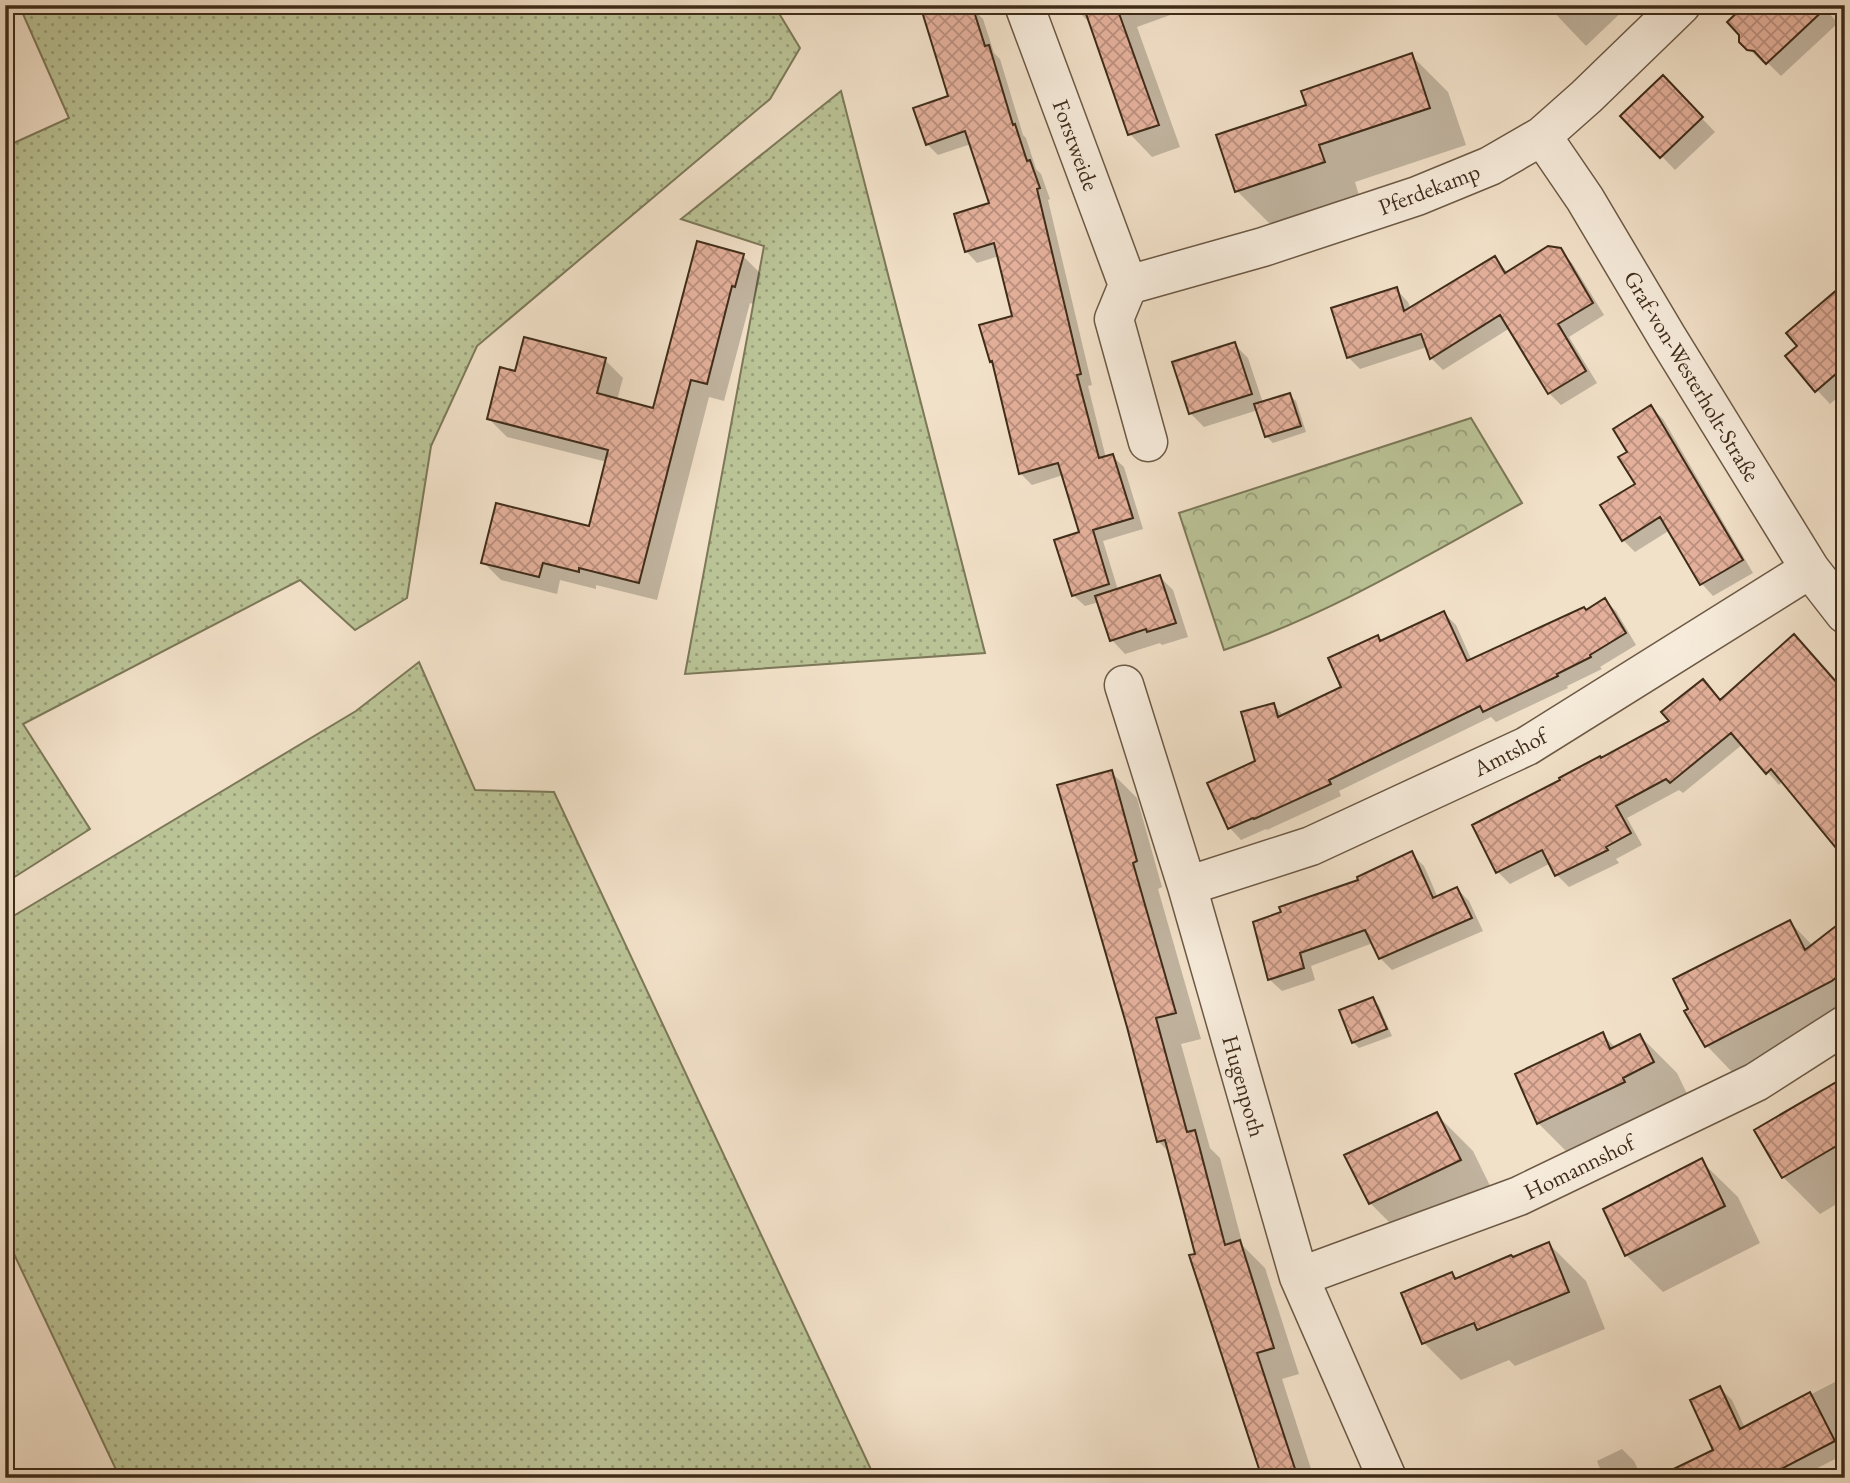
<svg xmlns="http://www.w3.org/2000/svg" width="1850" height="1483" viewBox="0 0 1850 1483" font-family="'EB Garamond',serif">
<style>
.grass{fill:url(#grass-dots);stroke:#7c7858;stroke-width:2}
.park{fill:url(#park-crowns);stroke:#7c7858;stroke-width:2}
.shadow{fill:#0003}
.building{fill:url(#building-cross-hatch);stroke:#3f2c19;stroke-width:2}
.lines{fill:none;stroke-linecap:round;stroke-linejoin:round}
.minor-casing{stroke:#6c5945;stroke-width:41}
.minor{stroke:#f7ecdc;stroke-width:38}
.labels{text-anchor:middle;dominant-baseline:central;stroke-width:5;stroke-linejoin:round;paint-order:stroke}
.street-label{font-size:23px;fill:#3f2c19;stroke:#f7ecdc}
</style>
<defs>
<pattern id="grass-dots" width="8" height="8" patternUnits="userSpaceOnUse" patternTransform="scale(1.75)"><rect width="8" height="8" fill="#bac396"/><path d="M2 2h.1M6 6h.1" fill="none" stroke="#999f7a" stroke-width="1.8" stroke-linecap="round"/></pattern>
<pattern id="park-crowns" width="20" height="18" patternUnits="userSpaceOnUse" patternTransform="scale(1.75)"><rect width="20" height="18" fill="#bac396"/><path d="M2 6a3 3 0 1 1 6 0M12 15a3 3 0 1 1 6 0" fill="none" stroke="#999f7a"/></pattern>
<pattern id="building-cross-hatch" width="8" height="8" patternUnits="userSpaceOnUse" patternTransform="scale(1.75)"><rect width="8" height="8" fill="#e4b09b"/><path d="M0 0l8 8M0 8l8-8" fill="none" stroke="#ba8f7e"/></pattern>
</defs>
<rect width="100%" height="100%" fill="#f2e1c9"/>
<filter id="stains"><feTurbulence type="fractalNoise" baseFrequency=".00286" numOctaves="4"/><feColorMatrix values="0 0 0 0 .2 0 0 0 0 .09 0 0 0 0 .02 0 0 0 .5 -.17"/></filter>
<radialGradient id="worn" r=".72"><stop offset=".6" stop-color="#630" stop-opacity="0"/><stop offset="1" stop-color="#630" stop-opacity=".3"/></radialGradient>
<path class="grass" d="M19,5h755l26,43 -30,51 -293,247 -46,100 -24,152 -52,32 -55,-50 -277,144 67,105 -85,54v-736l64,-29z
M841,91l144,562 -300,21 79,-428 -83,-27z
M419,662l56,128 79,2 321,686h-755l-115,-243v-314l351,-210z"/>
<path class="park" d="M1471,418l51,85c-96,53 -194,112 -298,147l-45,-137z"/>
<path class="shadow" d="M1078,5h120l-61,22 43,120 -28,10 -22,-23 -38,-109 -11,-11z
M1547,5h82l-43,41z
M1821,5l17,18 -57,53 -12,-12 -6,-1 -22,-22z
M972,8l11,11 11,34 6,6 23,76 3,3 10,31 5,5 9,25 -2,1 44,185 -4,1 18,72 6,-2 12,11 19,62 -40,12 15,49 42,-13 13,13 15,47 -26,8 -2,-2 -35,11 -13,-14 -13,-38 -14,4 -12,-11 8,-62 -18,-58 -31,10 -11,-11 -27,-110 -3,-3 23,-44 -15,-61 -22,7 -11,-12 25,-46 -20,-61 -33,11 -11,-11 23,-46z
M1411,55l37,37 18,53 -111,37 5,17 -86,29 -37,-37 71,-85z
M1663,78l52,54 -40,38 -52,-54z
M1560,250l12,13 32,52 -35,22 28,46 -36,22 -12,-12 -39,-65 -67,42 -12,-12 -4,-11 -67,22 -12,-12 48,-68 12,13 3,7 84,-51 13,15z
M743,256l18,18 -8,30 -3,-1 -26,98 -15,-4 -52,203 -61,-15v4l-36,-9 -3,14 -56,-14 -18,-18 107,-34 17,-66 -100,-25 -18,-18 27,-46 89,-13 18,18 -6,22 37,10z
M1845,316v75l-15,13 -13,-14z
M1234,344l14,14 15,45 26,-8 7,6 10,31 -33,11 -7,-7 -8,-26 -54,17 -13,-13 -17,-51z
M1651,407l12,12 90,154 -40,23 -11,-12 -32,-54 -35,22 -12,-12 14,-56 -7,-31z
M1605,600l11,11 20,34 -36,22 2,2 -35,17 1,2 -72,34 -5,-5 -152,74 2,5 -74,34 -1,-1 -25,11 -11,-12 27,-66 16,-58 11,12 60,-28 33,-51 5,5 62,-29 12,12 16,36 114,-49z
M1703,681l12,12 68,88 -4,4 -36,-41 -60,49 -4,-3 -52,28 15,27 -26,14 3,4 -50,24 -12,-12 -6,-12 -41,21 -12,-12 104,-112 70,-38z
M1111,772l26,26 25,89 -4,2 43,150 -20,5 29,104 10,10 23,88 22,22 34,106 -17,5 32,99h-51l-66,-223 -27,-102 -12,-12z
M1412,854l12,12 14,32 19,-9 12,12 14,30 -91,39 -12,-12 -7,-15 -62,23 4,14 -33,11 -13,-12 91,-98z
M1790,922l23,24 32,-8v78l-110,59 -28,-29z
M1373,999l6,7 13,30 -33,12 -6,-6z
M1602,1034l14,14 24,-12 37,37 13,27 -115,60 -37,-37z
M1845,1079v120l-25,15 -37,-37z
M1436,1114l37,37 23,47 -89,42 -37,-37z
M1701,1161l37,36 22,46 -97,49 -37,-37z
M1549,1244l37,37 19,48 -90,37 -6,-6 -48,20 -37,-37 27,-69 7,6z
M1835,1382l3,3 7,-3v72l-47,24h-139l56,-28 5,-62 12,12 13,28z
M1622,1449l12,12 8,17h-38l-7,-17z"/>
<path class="building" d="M920,5h52l13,41 4,-1 24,80 2,-1 12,37 3,-1 10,28 -3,1 44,185 -4,1 22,83 14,-4 20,64 -40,12 16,54 -37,12 -18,-56 25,-8 -21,-69 -39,11 -27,-113 -2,1 -11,-37 33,-9 -18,-73 -29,9 -11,-38 35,-11 -24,-72 -39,14 -13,-37 35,-12z
M1083,5h33l43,120 -31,10z
M1745,5h84l-63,59 -12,-13 -7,-1 -8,-8v-7l-12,-13z
M1412,53l18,55 -111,37 6,17 -90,30 -19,-57 90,-30 -5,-14z
M1663,75l40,42 -43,41 -40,-42z
M697,241l47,13 -9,33 -3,-1 -25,98 -16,-4 -52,203 -60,-15v4l-36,-9 -4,14 -58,-14 15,-60 93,23 19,-76 -121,-31 13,-52 15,4 9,-34 82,21 -9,35 56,15z
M1548,246l13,2 32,55 -35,21 28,47 -38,23 -48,-79 -70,44 -9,-25 -74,24 -16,-50 66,-21 7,24 91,-55 10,17z
M1845,283v83l-30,26 -30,-36 12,-10 -11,-13z
M1235,342l17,52 -63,20 -17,-52z
M1290,393l11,33 -36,11 -11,-33z
M1651,405l92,155 -43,25 -40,-68 -38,24 -22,-36 35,-21 -17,-27 9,-5 -14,-23z
M1160,575l16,48 -29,9 -1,-3 -36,12 -15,-45z
M1605,598l21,35 -36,22 1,2 -34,17 1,2 -75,36 -3,-6 -151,74 2,4 -77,35 -1,-1 -25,11 -21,-46 48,-22 -14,-49 33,-9 4,14 63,-30 -13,-29 50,-23 2,6 64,-30 23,50 117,-54 2,3z
M1794,634l51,58v167l-74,-90 -5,5 -35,-41 -61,50 -4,-4 -50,27 15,27 -25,14 2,3 -53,26 -13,-26 -46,23 -24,-48 88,-45 -1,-2 41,-22 1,2 68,-37 -8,-9 42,-33 17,21z
M1112,770l25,91 -4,2 43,150 -20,5 31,114 8,-2 30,115 15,-5 34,108 -17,5 41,125h-36l-73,-223 6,-1 -30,-114 -8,2 -30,-115 -70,-242z
M1412,851l21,47 24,-11 15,31 -93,41 -14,-29 -65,23 4,15 -36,12 -15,-58 28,-10 -2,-5 79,-27 -1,-3z
M1845,919v51l-13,11 -127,66 -21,-36 4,-2 -15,-30 117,-59 15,30z
M1373,997l14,32 -35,14 -13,-33z
M1603,1032l7,17 30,-15 14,28 -31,16 2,4 -88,42 -22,-50z
M1845,1077v64l-63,37 -28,-48z
M1437,1112l24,48 -92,44 -25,-49z
M1702,1158l23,48 -100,50 -22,-47z
M1549,1242l20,50 -92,38 -3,-7 -52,21 -21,-51 51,-21 3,7 56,-24 2,2z
M1720,1386l20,43 70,-37 25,49 -71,37h-109l58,-28 -23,-50z"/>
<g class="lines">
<defs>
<path id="minor" d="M1024,5l104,280
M1542,136l43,63 82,138 143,232 35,45
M1128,285l135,-38 154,-51 73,-30 52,-30 44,-39 95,-92
M1128,285l-14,34 34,123
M1124,685l63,201 112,391 88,201
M1187,886l124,-40 216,-100 283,-177
M1299,1277l220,-81 237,-114 89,-57"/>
</defs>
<use href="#minor" class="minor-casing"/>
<use href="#minor" class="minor"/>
</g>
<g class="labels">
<g class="street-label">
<text transform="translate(1076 145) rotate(70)">Forstweide</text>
<text transform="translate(1429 189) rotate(-21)">Pferdekamp</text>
<text transform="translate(1692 376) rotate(59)">Graf-von-Westerholt-Straße</text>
<text transform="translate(1510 752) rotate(-27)">Amtshof</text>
<text transform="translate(1244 1086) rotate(74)">Hugenpoth</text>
<text transform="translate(1579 1167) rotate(-26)">Homannshof</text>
</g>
</g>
<rect width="1850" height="1483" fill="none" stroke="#f2e1c9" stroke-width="28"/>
<rect x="7" y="7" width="1836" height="1469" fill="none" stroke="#3f2c19" stroke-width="3.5"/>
<rect x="14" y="14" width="1822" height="1455" fill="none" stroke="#3f2c19" stroke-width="2"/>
<rect width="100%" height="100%" filter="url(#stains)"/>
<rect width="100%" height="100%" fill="url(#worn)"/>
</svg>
